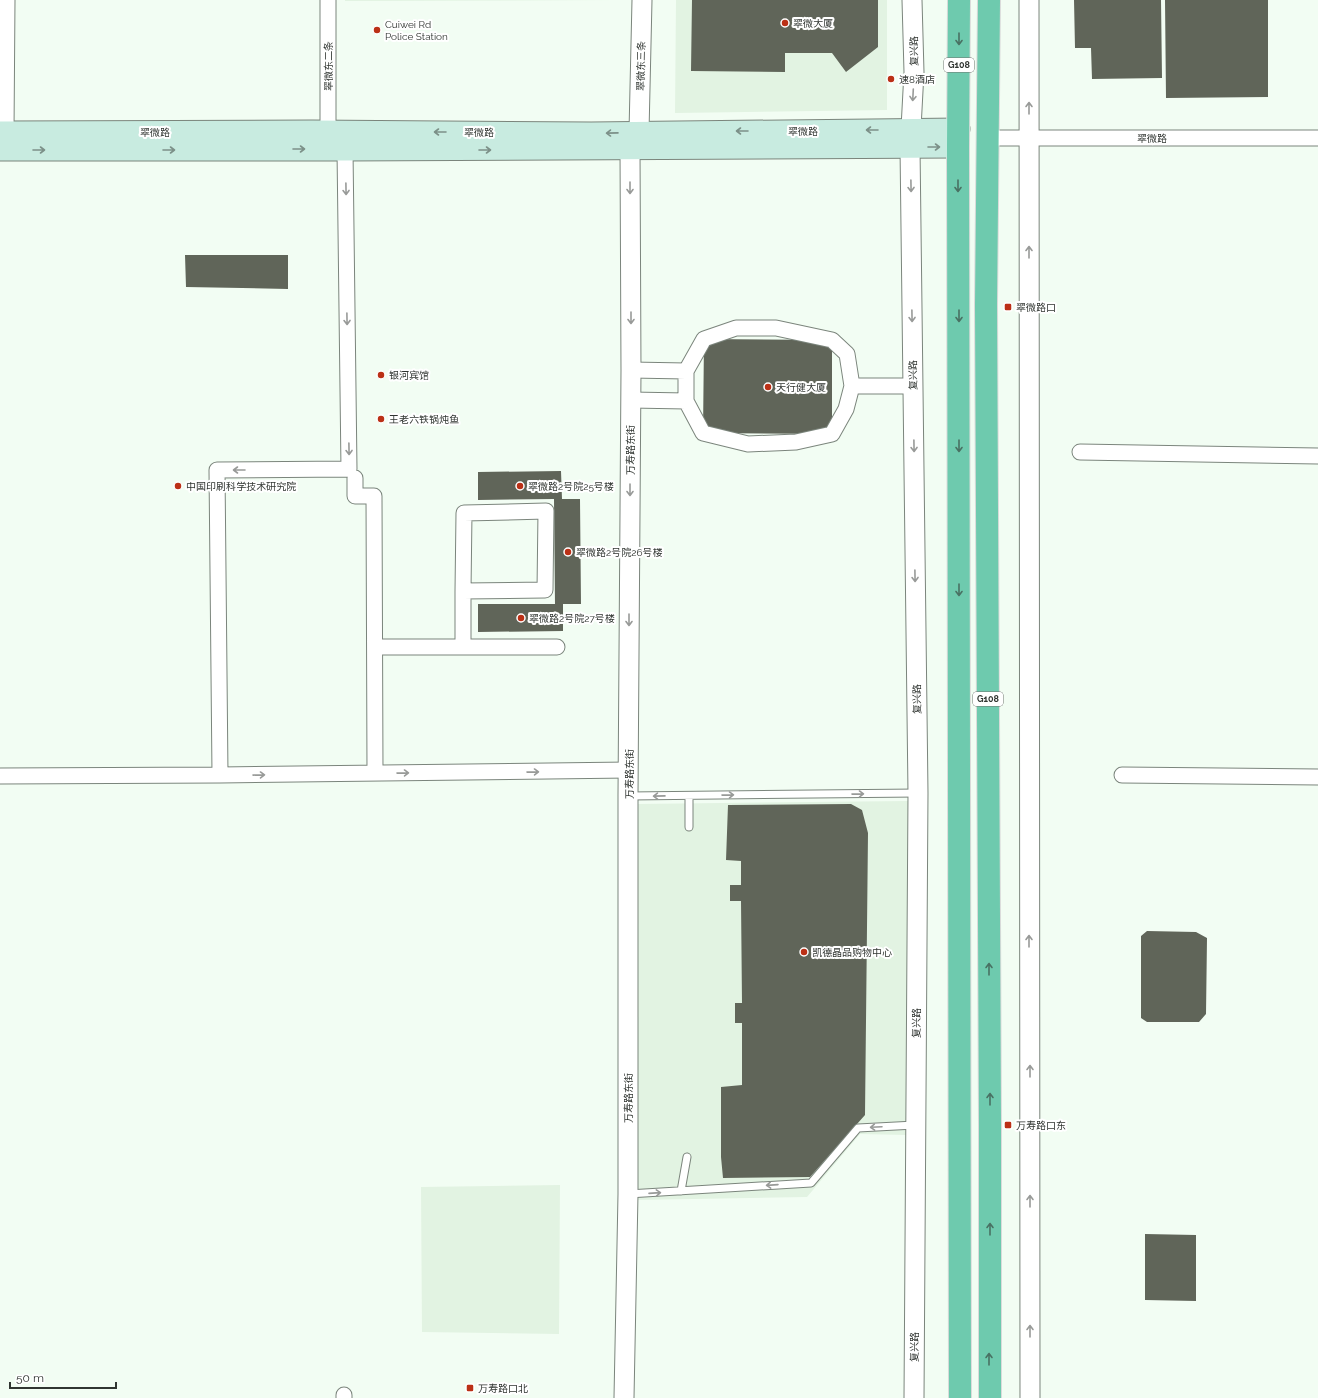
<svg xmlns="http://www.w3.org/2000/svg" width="1318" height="1398" viewBox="0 0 1318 1398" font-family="Raleway,'Noto Sans SC',sans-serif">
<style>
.built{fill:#e2f3e2}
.building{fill:#606559}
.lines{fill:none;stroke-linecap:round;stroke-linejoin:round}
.service-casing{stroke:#7b857c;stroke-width:9}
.minor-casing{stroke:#7b857c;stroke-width:17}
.tertiary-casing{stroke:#7b857c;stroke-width:21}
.secondary-casing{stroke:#7b857c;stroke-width:23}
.trunk-casing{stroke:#dadbda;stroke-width:24}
.service{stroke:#fff;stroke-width:7}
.minor{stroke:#fff;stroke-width:15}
.tertiary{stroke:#fff;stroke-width:19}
.secondary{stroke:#c8ebe0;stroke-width:21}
.trunk{stroke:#6ecaae;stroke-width:22}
.oneway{stroke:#497163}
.oneway2{stroke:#989a98}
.oneway3{stroke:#7c9088}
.poi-dot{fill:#bb3016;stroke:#fff;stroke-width:1.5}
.labels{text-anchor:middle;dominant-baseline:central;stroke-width:4;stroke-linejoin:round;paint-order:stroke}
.shield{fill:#fff;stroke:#6e726f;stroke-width:1}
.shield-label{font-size:9px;font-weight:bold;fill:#303531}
.poi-label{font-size:10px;fill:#303531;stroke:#fff;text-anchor:start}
.street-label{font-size:10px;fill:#303531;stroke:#fff}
</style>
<rect width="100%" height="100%" fill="#f2fdf3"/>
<path class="built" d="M345,0h270l-270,1z
M676,0h211v110l-212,3z
M908,801l-2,334 -46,-1 -53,63 -171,3 1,-396z
M560,1185l-1,149 -137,-2 -1,-145z"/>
<path class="building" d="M692,0h186v47l-32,25 -14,-19h-47v19l-94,-1z
M1074,0h87l1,78 -70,1 -1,-31h-16z
M1165,0h103v97l-102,1z
M185,255h103v34l-102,-2z
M704,339l128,1v94l-129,-1z
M561,471l1,28h18l1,105h-18v27l-85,1v-28h77l-1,-105 -76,1v-28z
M851,804l11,6 6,23 -3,282 -55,62 -87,1 -2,-21v-70l21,-2v-62h-7v-20h7l-1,-102h-11v-16h11v-24l-15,-1 2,-55z
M1147,931l49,1 11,6 -1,76 -7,8h-52l-6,-4v-82z
M1145,1234l51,1v66l-51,-1z"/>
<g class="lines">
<defs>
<path id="service" d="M629,796l289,-3
M689,827v-31
M681,1191l6,-34
M628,1194l183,-11 47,-55 57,-3"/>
<path id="minor" d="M328,0v132
M987,138h331
M686,371l18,-32 32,-11h40l56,12 15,14 5,32
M631,400l55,1v-30l-55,-1
M686,401l17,32 45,11 48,-2 36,-8 14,-25 6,-23h61
M1080,452l238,4
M355,478v18h19l1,277
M546,511l-1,79 -82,1 1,-78z
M375,647h182
M463,647v-56
M220,775l-3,-305 132,-1 -4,-319
M1122,775l196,2
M0,776l220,-1 409,-5
M344,1395v3"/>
<path id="tertiary" d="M912,0l2,72 -4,75 8,646 -4,605
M1029,0l1,1398
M4,132l1,-132
M639,132l3,-132
M624,1398l4,-204v-398l3,-426 -1,-221"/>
<path id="secondary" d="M0,132l312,-1 279,2 368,-4
M0,150h345l613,-3"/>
<path id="trunk" d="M959,0l-1,147 2,1251
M989,0l-3,305 4,820v273"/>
</defs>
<use href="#service" class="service-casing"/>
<use href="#minor" class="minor-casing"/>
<use href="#tertiary" class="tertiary-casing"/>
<use href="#secondary" class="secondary-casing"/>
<use href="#trunk" class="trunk-casing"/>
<use href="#service" class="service"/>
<use href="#minor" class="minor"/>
<use href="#tertiary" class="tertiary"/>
<use href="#secondary" class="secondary"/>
<use href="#trunk" class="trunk"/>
</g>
<defs><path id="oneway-shaft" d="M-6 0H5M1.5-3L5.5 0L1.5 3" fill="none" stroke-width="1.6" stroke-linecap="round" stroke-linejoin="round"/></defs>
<g class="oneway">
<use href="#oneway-shaft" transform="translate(959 39) rotate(90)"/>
<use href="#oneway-shaft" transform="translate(958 186) rotate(90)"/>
<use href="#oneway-shaft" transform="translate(959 316) rotate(90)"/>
<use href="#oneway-shaft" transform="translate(959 446) rotate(90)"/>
<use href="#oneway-shaft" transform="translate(959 590) rotate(90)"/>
<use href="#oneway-shaft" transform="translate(989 969) rotate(-90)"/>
<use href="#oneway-shaft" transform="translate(990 1099) rotate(-90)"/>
<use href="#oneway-shaft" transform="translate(990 1229) rotate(-90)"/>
<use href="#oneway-shaft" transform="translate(989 1359) rotate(-90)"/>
</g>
<g class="oneway2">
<use href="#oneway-shaft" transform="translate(913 95) rotate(93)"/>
<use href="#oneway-shaft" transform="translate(1029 108) rotate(-90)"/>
<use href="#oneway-shaft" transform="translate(911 186) rotate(89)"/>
<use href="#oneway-shaft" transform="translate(630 188) rotate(90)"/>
<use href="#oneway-shaft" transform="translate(346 189) rotate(89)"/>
<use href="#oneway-shaft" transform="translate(1029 252) rotate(-90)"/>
<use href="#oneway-shaft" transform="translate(912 316) rotate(89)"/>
<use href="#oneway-shaft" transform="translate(631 318) rotate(90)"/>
<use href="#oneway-shaft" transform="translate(347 319) rotate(89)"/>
<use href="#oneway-shaft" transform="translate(914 446) rotate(89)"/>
<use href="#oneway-shaft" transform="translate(349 449) rotate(89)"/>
<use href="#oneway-shaft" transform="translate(239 470) rotate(180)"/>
<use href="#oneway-shaft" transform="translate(630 490) rotate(90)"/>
<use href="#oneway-shaft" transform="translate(915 576) rotate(89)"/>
<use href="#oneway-shaft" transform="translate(629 620) rotate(90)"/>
<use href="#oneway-shaft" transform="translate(533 772) rotate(-1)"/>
<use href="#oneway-shaft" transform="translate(403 773) rotate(-1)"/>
<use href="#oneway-shaft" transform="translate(259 775) rotate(-1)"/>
<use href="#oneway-shaft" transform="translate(858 794) rotate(-1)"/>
<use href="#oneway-shaft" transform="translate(728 795) rotate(-1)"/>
<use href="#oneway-shaft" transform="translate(659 796) rotate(179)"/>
<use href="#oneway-shaft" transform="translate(1029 941) rotate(-90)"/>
<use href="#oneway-shaft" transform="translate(1030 1071) rotate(-90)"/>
<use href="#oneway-shaft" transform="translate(876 1127) rotate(177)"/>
<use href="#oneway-shaft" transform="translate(772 1185) rotate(176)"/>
<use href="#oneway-shaft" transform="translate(655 1193) rotate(-4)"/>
<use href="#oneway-shaft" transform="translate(1030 1201) rotate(-90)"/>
<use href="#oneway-shaft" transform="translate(1030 1331) rotate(-90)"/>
</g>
<g class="oneway3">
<use href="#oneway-shaft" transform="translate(872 130) rotate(180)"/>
<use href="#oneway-shaft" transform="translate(742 131) rotate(180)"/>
<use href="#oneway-shaft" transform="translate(440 132) rotate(-180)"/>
<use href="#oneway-shaft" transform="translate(612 133) rotate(179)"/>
<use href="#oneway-shaft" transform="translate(934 147)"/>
<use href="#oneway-shaft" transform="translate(299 149)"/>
<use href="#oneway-shaft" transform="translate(39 150)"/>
<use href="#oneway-shaft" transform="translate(169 150)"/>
<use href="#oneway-shaft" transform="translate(485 150)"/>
</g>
<g class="poi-dot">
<circle cx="785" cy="23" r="4"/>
<circle cx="377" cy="30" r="4"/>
<circle cx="891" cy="79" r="4"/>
<rect x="1004" y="303" width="8" height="8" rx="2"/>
<circle cx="381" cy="375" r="4"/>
<circle cx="768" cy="387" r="4"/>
<circle cx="381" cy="419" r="4"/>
<circle cx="178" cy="486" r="4"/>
<circle cx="520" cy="486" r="4"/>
<circle cx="568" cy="552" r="4"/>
<circle cx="521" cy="618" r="4"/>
<circle cx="804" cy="952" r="4"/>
<rect x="1004" y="1121" width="8" height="8" rx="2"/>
<rect x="466" y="1384" width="8" height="8" rx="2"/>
</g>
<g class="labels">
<g class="shield">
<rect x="944" y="58" width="30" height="14" rx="3"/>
<rect x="973" y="692" width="30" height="14" rx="3"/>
</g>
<g class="shield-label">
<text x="959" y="65">G108</text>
<text x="988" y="699">G108</text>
</g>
<g class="poi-label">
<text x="793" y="23">翠微大厦</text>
<text x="385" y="24">Cuiwei Rd<tspan x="385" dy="12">Police Station</tspan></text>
<text x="899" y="79">速8酒店</text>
<text x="1016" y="307">翠微路口</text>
<text x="389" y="375">银河宾馆</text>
<text x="776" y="387">天行健大厦</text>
<text x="389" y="419">王老六铁锅炖鱼</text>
<text x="186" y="486">中国印刷科学技术研究院</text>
<text x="528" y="486">翠微路2号院25号楼</text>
<text x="576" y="552">翠微路2号院26号楼</text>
<text x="529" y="618">翠微路2号院27号楼</text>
<text x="812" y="952">凯德晶品购物中心</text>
<text x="1016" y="1125">万寿路口东</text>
<text x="478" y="1388">万寿路口北</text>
</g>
<g class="street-label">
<text transform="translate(914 51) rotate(-91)">复兴路</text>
<text transform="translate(328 66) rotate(-90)">翠微东二条</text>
<text transform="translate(641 66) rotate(-89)">翠微东三条</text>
<text x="803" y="131">翠微路</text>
<text x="155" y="132">翠微路</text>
<text x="479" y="132">翠微路</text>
<text x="1152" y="138">翠微路</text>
<text transform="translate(913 375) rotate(-91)">复兴路</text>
<text transform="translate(630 450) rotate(-90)">万寿路东街</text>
<text transform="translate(917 699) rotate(-91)">复兴路</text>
<text transform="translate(629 774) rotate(-90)">万寿路东街</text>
<text transform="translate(916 1023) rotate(-90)">复兴路</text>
<text transform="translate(628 1098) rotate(-90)">万寿路东街</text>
<text transform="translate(914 1347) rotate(-90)">复兴路</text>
</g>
</g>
<path d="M10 1382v6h106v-6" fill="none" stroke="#303531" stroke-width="2"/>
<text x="16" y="1382" font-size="12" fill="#303531" stroke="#ffffff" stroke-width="3" paint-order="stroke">50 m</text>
</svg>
